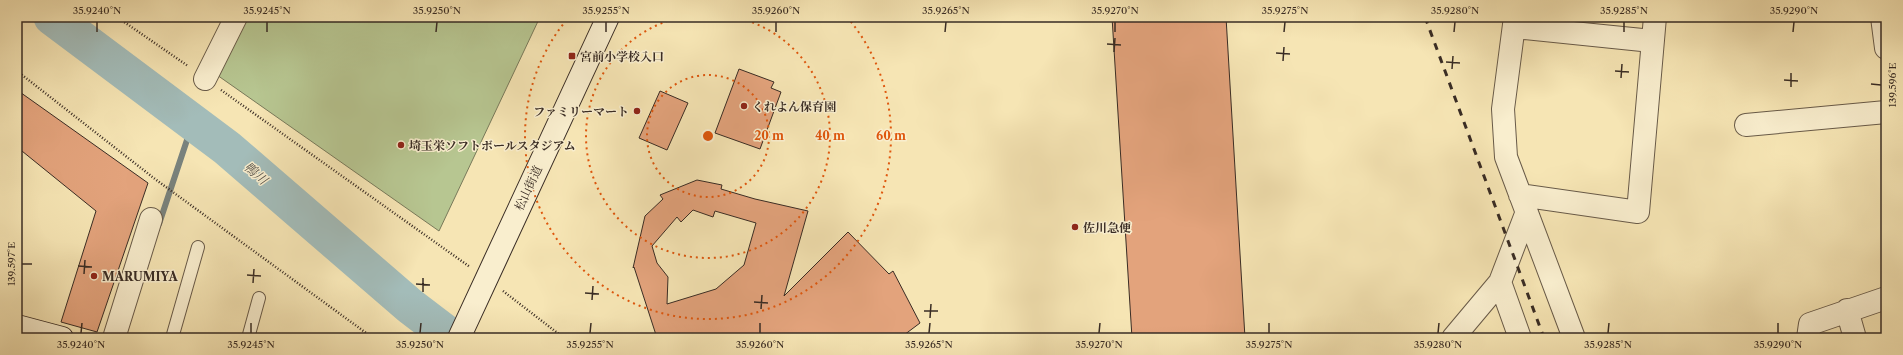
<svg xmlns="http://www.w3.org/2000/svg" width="1903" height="355" viewBox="0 0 1903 355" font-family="'Libre Caslon Text','Noto Serif JP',serif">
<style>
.green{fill:#b7c691;stroke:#78795a}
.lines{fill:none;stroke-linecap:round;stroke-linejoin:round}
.stream{stroke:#79827d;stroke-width:6}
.river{stroke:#a3bcb9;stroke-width:37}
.building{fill:#e3a37c;stroke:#392c24;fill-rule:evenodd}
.lane-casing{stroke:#685a48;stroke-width:14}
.street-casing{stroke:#685a48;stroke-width:24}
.secondary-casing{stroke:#392c24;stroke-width:24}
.path{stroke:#392c24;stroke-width:2.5;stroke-dasharray:1 2;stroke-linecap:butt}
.lane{stroke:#f9eece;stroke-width:12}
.street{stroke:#f9eece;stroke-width:22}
.secondary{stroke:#f9eece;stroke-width:22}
.rail{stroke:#392c24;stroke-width:3;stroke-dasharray:7 7;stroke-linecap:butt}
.ticks{fill:none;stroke:#392c24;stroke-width:1.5}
.ring{fill:none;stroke:#df570d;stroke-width:2;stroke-dasharray:2 4}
.poi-dot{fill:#8f2418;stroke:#f9eece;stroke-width:1.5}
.labels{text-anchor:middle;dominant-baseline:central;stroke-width:3;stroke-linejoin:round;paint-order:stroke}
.poi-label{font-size:12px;font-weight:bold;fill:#392c24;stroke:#f9eece;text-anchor:start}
.street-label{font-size:12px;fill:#392c24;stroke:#f9eece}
.water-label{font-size:13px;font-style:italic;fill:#545049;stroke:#f9eece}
.centre{fill:#df570d;stroke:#f9eece;stroke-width:2}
.ring-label{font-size:12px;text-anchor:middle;font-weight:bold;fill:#df570d;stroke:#f9eece;stroke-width:3;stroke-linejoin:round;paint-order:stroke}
.neatline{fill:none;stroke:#392c24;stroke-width:1.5}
.ticks-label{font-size:10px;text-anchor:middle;fill:#392c24}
</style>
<rect width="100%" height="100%" fill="#f6e5b4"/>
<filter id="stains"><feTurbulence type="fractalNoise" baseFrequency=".005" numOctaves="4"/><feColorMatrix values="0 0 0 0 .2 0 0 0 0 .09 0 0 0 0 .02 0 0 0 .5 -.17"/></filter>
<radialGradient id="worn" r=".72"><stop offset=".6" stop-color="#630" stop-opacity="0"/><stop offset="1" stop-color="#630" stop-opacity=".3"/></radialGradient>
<path class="green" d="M247,17h293l-101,214 -222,-156z"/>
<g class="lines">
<path class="stream" d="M159,224l34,-102"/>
<path class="river" d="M52,17l175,131 183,158 42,32"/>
</g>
<path class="building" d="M1112,17h114l19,321h-113z
M739,69l35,13 -3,6 10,4 -21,57 -45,-16z
M17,90l131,93 -51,149 -36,-10 35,-111 -79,-64z
M660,91l28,12 -21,47 -28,-12z
M697,180l25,5 -1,4 34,10 53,12 -24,85 64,-64 41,42 4,-3 27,52 -20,15h-170l-5,-4 -7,4h-61l-23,-71 -1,1 12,-52 18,-17 -3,-4zM693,210l20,7 2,-6 41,12 -12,42 -28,24 -49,15 1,-27 -11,-14 -5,-17 25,-29 4,5z"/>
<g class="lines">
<defs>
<path id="lane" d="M172,338l26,-91
M248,338l11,-40"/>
<path id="street" d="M1515,17l-12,92 3,48 68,181
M1882,17l4,31
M1514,27l138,14
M205,79l31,-62
M1746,125l140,-13
M1520,195l118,17 17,-195
M1847,310l8,28
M114,338l37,-119
M1453,338l47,-56
M1520,338l-20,-56 26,-68
M1808,338l2,-14 76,-26"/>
<path id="secondary" d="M17,326l45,12
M459,338l149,-321"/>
</defs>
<use href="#lane" class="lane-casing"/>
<use href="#street" class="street-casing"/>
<use href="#secondary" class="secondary-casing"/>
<path class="path" d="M117,17l71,49
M17,71l138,108 218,159
M221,90l249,177
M503,291l61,47"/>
<use href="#lane" class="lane"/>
<use href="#street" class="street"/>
<use href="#secondary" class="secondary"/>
<path class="rail" d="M1425,17l119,321"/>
</g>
<path class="ticks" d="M97,32v-10M267,32v-10M436,32l1,-10M606,32v-10M776,32v-10M945,32l1,-10M1115,32v-10M1284,32l1,-10M1454,32l1,-10M1624,32v-10M1793,32l1,-10M1107,44l14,1M1114,52l1,-14M1276,53l14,1M1283,61l1,-14M1446,62l14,1M1452,69l1,-13M1615,71l14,1M1621,78l1,-14M1784,80l14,1M1871,84l10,1M1791,87v-14M22,264h10M78,266l14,1M84,274l1,-14M247,275l14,1M253,283l1,-14M416,284l14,1M423,292v-14M585,293l14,1M592,300l1,-14M754,302l14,1M761,309l1,-14M924,311h14M930,318l1,-14M81,333l1,-10M251,333v-10M420,333l1,-10M590,333l1,-10M760,333v-10M929,333l1,-10M1099,333l1,-10M1269,333v-10M1438,333l1,-10M1608,333l1,-10M1778,333v-10"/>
<g class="ring">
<circle cx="708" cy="136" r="61"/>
<path d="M735 17A122 122 0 1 1 681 17"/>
<path d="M847 17A183 183 0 1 1 569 17"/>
</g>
<g class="poi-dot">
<rect x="568" y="52" width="8" height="8" rx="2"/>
<circle cx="744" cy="106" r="4"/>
<circle cx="637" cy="111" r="4"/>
<circle cx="401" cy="145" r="4"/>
<circle cx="1075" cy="227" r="4"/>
<circle cx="94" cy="276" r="4"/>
</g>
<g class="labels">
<g class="poi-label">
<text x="580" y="56">宮前小学校入口</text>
<text x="752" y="106">くれよん保育園</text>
<text x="629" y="111" text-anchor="end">ファミリーマート</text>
<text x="409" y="145">埼玉栄ソフトボールスタジアム</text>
<text x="1083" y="227">佐川急便</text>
<text x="102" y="276">MARUMIYA</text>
</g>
<g class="street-label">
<text transform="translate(528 188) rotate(-65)">松山街道</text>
</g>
<g class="water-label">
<text transform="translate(256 173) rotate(41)">鴨川</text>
</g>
</g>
<circle cx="708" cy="136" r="6" class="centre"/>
<g class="ring-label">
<text x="769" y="140">20 m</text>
<text x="830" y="140">40 m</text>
<text x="891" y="140">60 m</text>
</g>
<rect width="1903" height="355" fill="none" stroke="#f6e5b4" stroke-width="44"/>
<rect x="22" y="22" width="1859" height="311" class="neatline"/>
<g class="ticks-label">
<text x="97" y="14">35.9240°N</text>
<text x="267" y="14">35.9245°N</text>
<text x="437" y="14">35.9250°N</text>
<text x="606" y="14">35.9255°N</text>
<text x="776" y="14">35.9260°N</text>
<text x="946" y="14">35.9265°N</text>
<text x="1115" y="14">35.9270°N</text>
<text x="1285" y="14">35.9275°N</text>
<text x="1455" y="14">35.9280°N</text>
<text x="1624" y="14">35.9285°N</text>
<text x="1794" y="14">35.9290°N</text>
<text transform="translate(1892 85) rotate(-90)" y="4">139.596°E</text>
<text transform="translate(11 264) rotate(-90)" y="4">139.597°E</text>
<text x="81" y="348">35.9240°N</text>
<text x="251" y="348">35.9245°N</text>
<text x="420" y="348">35.9250°N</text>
<text x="590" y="348">35.9255°N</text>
<text x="760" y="348">35.9260°N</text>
<text x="929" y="348">35.9265°N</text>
<text x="1099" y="348">35.9270°N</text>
<text x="1269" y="348">35.9275°N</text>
<text x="1438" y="348">35.9280°N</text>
<text x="1608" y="348">35.9285°N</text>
<text x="1778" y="348">35.9290°N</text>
</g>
<rect width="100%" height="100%" filter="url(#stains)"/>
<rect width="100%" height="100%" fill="url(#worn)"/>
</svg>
